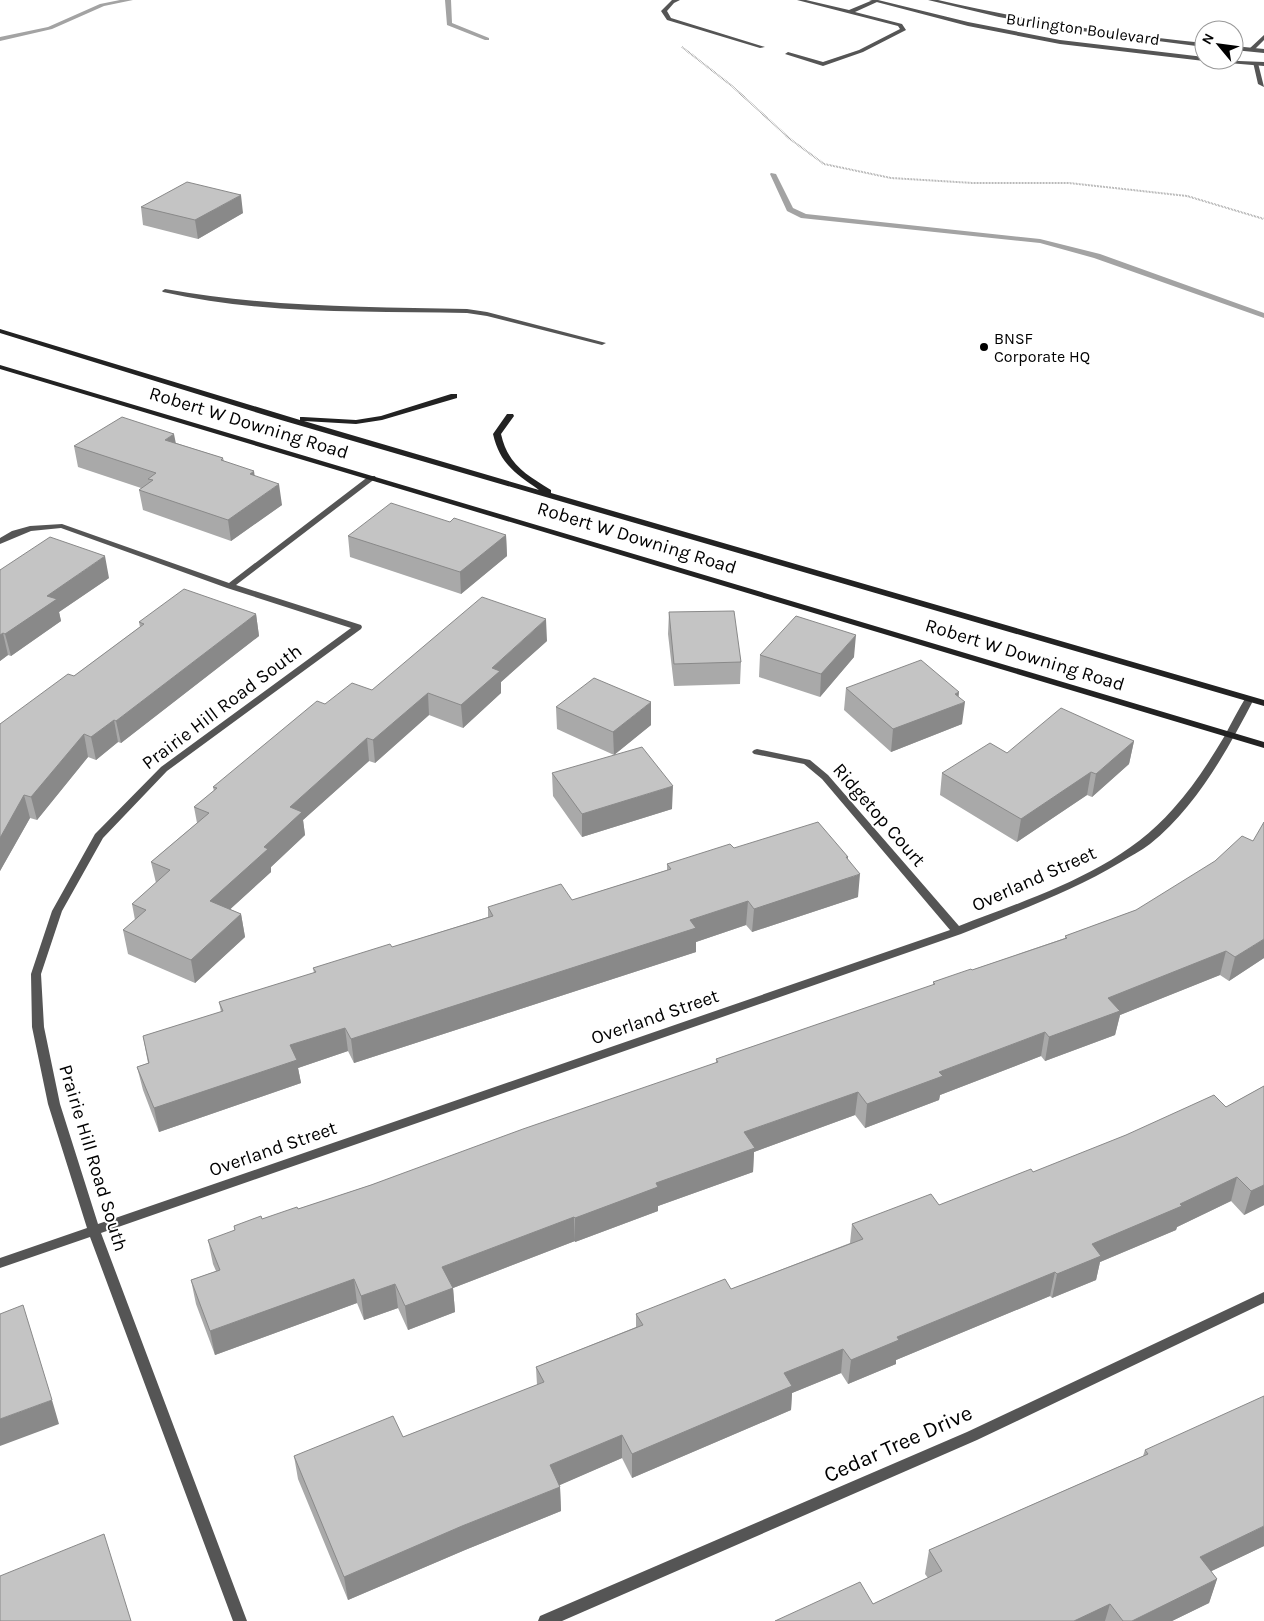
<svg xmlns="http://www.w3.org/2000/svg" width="1264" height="1621" viewBox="0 0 1264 1621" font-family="Karla,sans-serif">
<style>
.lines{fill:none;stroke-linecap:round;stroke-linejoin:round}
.stream{fill:#a3a3a3;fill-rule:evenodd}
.path{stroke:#777;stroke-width:2;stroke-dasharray:0.5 1;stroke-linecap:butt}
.lane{fill:#555;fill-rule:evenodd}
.street{fill:#555;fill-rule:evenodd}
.secondary{fill:#222;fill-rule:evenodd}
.wall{fill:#a9a9a9}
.shaded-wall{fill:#898989}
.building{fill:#c4c4c4;stroke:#898989}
.poi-dot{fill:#000;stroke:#fff;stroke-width:2}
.labels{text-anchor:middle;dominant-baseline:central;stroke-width:4;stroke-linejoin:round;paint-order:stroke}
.far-street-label{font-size:16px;fill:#000;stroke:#fff}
.far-poi-label{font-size:16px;fill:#000;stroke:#fff;text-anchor:start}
.street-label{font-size:19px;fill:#000;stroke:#fff}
.near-street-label{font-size:22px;fill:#000;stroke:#fff}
</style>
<rect width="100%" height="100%" fill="#fff"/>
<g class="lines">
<path class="stream" d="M120,0h13l-29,6 -52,23 -52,12v-4l48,-10 52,-23z
M445,0h6l1,23 37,15v2h-4l-38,-15z
M771,173l5,1 17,34 13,6 234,25 60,15 164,59v5l-170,-60 -54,-15 -239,-25 -14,-7 -17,-37z"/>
<path class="path" d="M682,47l50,39 58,53 34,25 67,14 82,5h96l118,13 77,23"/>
<path class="lane" d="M672,0h8l-6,3 -7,8 4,7 94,29 -5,1 -93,-28 -6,-9z
M797,0h9l43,10 24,-10h4v2l-22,10 47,12 4,6 -43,22 -40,14 -38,-12 3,-2 35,10 36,-12 41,-21 -2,-3z
M1264,35v5l-11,11h-4v-2z
M1253,62l5,1 6,24 -6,-3z
M165,289c100,18 201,18 302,20l20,3 119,31 -4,2 -115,-29 -20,-3c-101,-2 -205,2 -304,-21l-1,-1z"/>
<path class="street" d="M869,0h9l90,22 92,18 144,17v3h2l-2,1 -144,-17 -92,-18z
M928,0h10c87,20 176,34 266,43v4l-138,-18 -67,-12z
M1234,46l30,3v4l-30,-3z
M1214,60l50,2v4l-47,-4z
M369,476h6l1,2 -140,107 125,40 1,2 -1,2 -194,142 -64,67 -41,73 -21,63 3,53 16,77 38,120 852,-294 -128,-151 -18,-15 -50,-10 -2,-2 2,-2 3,-1 53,11 18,15 131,151c75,-29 160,-55 214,-117 20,-22 36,-47 51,-72 7,-13 14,-27 22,-40h6l2,2c-27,52 -58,108 -104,145 -9,7 -20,12 -29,18 -50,30 -106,50 -160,72l-860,299 146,388h-14l-143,-384 -90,31v-10l87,-30 -39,-124 -16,-77 -1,-53 21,-63 43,-77 66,-67 190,-139 -124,-40 -166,-60 -30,3 -31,13v-6l12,-7 18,-5 32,-2 167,59z
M1264,1292v11l-287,137 -415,181h-24l2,-5 427,-184z"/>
<path class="secondary" d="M0,329l300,91v-3h3l53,3 25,-4 70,-22h6v4l-75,22 -26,4 -52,-3 235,69c-24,-17 -39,-26 -46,-56l14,-20h6l1,2 -13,18c7,31 25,40 50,56v3l713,207v6l-983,-286 -281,-87z
M0,365l1264,377v6l-1264,-379z"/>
</g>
<path class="wall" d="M141,207l102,6 -45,26 -55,-14z
M176,443l47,15 1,3 31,15 27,29 -51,36 -88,-31 -4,-20 2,-2 -63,-21 -4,-21z
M450,522l56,13 1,21 -46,38 -111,-37 -2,-21z
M0,570l109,8 -50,34 2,9 -50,35 -3,-1 -8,6z
M669,612l72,50 -1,22 -66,2 -6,-52z
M256,614l3,22 -138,107 -3,-1 -22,18 -8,-3 -51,63 -7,-2 -30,53v-147l74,-48 66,-49 -1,-5z
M547,641l-46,41v11l-38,35 -34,-13 -54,48 -6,-2 -66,59 2,15 -34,32v5l-41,37 11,5 4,23 -50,46 -67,-29 -5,-24 12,-10 -3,-16 24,-21 -5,-21 46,-39 -3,-16 20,-16 -1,-4 112,-83z
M760,655l94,2 -34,40 -61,-20z
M846,688l113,9 3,27 -71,28 -47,-42z
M556,707l95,18 -37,30 -57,-26z
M1134,741l-5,23 -37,33 -5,-2 -70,47 -77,-47 2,-22 65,-20z
M552,773l120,36 -90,28 -29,-41z
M734,848l114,9v3l10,37 -106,35 -6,-7 -50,17v10l-342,111 -6,-12 -50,17 3,15 -142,49 -16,-42 -6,-23 11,-4 -5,-27 78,-24 -2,-10 95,-29 -1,-5 79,-21 96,-30v-10l84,-7 95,-30v-6z
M1136,910l128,48 -35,23 -9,-6 -100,40 -5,20 -70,26 -4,-5 -101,39 -1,5 -74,28 -10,-13 -101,37 -1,20 -95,34v5l-83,31v-1l-122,47 2,24 -47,18 -10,-22 -34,12 -7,-17 -142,52 -19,-51 -5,-24 25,-9 -3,-7 -5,-24 27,-9 -1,-5 28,-7 36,-10 73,-24 345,-122v-4l217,-74v-3l39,-12 93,-32v-2z
M1264,1086v119l-20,10 -13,-14 -54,26 -1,3 -76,32 -4,18 -44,18 -2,-2 -154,64v4l-48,20 -7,-11 -49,20 -1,17 -159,68 -10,-20 -63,27 1,2 1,24 -96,39 -117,50 -50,-121 -4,-23 109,-19 134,-52 -1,-18 100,-40v-13l95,-25 119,-46 2,-19 87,-19 94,-33 193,-65z
M1145,1450l119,96 -53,25 6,8 -8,24 -37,18h-397l98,-17 55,-26 -3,-4 4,-24 214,-94z"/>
<path class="shaded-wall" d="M241,195l2,18 -45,26 -3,-19z
M174,434l4,20 -13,-14z
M254,471l3,21 -7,-18z
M279,484l3,21 -51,36 -3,-21z
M506,535l1,21 -46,38 -1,-22z
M105,556l4,22 -50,34 2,9 -50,35 -6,-22 42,-38z
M256,614l3,22 -138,107 -5,-22z
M546,619l1,22 -46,41v11l-38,35 -2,-23 31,-37z
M3,633l5,22 -8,6v-26z
M856,635l-2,22 -34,40 1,-23z
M959,692l-1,13 7,-3 -3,22 -71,28 2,-23 62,-35z
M428,693l1,22 -54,48 -2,-23z
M651,702v23l-37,30 -1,-23z
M114,720l4,22 -22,18 -5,-23z
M84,734l4,23 -51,63 -6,-23z
M367,738l2,23 -66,59 2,15 -34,32v5l-57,52 -4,-23 80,-94z
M1134,741l-5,23 -37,33 4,-23z
M1091,772l-4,23 -70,47 4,-23z
M673,786l-1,23 -90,28v-23z
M24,795l6,23 -30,53v-33z
M846,857h2l-2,22 14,-5 -2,23 -106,35 2,-23z
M748,901l-2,24 -50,17v10l-342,111 -3,-24 339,-119z
M241,914l4,23 -50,46 -4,-23z
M1264,939v19l-35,23 6,-24z
M1226,951l-6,24 -100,40 -5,20 -70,26 4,-24 59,-39z
M345,1028l3,23 -50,17 3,15 -142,49 -5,-24 136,-63z
M1045,1032l-4,24 -101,39 -1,5 -74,28 2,-24 72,-32z
M858,1092l-3,23 -101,37 -1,20 -95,34v5l-83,31v-24l81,-35 88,-51z
M1237,1177l-6,24 -54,26 -1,3 -76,32 -4,18 -44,18 5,-24 35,-30 88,-40z
M1264,1185v20l-20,10 7,-24z
M574,1217l1,24 -122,47 2,24 -47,18 -3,-24 37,-39z
M1055,1272l-5,24 -154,64v4l-48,20 3,-24 46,-23z
M354,1279l3,24 -142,52 -5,-24z
M395,1284l3,24 -34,12 -3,-24z
M843,1349l-2,24 -49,20 -1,17 -159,68v-24l152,-81z
M52,1400l7,24 -59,22v-27z
M622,1435v23l-71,31 -1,-24z
M560,1487l1,24 -96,39 -117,50 -4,-23 118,-51z
M1264,1526v20l-71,34 7,-23z
M1217,1579l-8,24 -37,18h-40z
M1110,1604l-5,17h-31z"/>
<path class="building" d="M187,182l54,13 -46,25 -54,-13z
M122,417l52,17 -9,6 58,18 -2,2 33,11 -4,3 29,10 -51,36 -89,-30 14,-10 -5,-1 8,-6 -82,-27z
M391,503l59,19 4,-4 52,17 -46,37 -112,-36z
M50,537l55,19 -58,40 10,3 -52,35 -2,-1 -3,2v-65z
M184,589l72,25 -140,107 -2,-1 -23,17 -7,-3 -53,63 -7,-2 -24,43v-114l68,-50 6,2 70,-52 -5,-2z
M482,597l64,22 -54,49 8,3 -39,34 -33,-12 -55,47 -6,-2 -77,69 12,5 -38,35 4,2 -58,52 31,13 -50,46 -68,-30 23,-20 -14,-6 38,-34 -19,-8 58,-49 -15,-6 23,-19 -4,-1 104,-86 8,3 27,-21 20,7z
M734,611l7,51 -67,2 -5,-52z
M796,616l60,19 -35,39 -61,-19z
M921,660l38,32 -4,2 10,8 -72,27 -47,-41z
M594,678l57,24 -38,30 -57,-25z
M1061,708l73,33 -38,33 -5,-2 -70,47 -79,-46 48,-30 17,10z
M642,747l31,39 -91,28 -30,-41z
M818,822l30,35h-2l14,17 -106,35 -6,-8 -58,19 6,8 -345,111 -6,-11 -55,17 7,15 -143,48 -17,-41 12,-4 -6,-27 80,-25 -4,-9 97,-30 -3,-4 77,-24 2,3 101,-31 -5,-9 73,-23 11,16 99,-31 -4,-5 63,-20 4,4z
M1264,822v117l-29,18 -9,-6 -118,47 12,13 -71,26 -4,-5 -106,40 4,4 -76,28 -9,-12 -114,40 11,16 -99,35 2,4 -83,31 -1,-1 -132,50 11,21 -48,18 -10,-22 -34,12 -7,-17 -144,52 -19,-51 29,-10 -12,-30 27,-10 -1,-4 27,-10 1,3 35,-12 1,2 73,-24 152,-56 195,-67 -2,-3 219,-75 -2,-2 38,-13 1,1 95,-32 -2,-2 71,-26 79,-49 27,-25 11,5z
M1264,1086v99l-13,6 -14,-14 -57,27 2,2 -90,38 9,12 -44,18 -2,-2 -158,65 2,3 -48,20 -8,-11 -59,24 8,13 -160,68 -10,-19 -72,30 10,22 -98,39 -118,51 -50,-121 99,-40 10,21 141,-55 -8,-15 107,-42 -7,-11 89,-35 6,10 132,-50 -11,-15 79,-30 8,11 92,-36 2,3 93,-37 88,-40 12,12z
M23,1305l29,95 -52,19v-105z
M1264,1396v130l-64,31 17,22 -85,42h-9l-13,-17 -36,17h-299l85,-39 13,22 69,-33 -13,-21 219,-96 -3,-4z
M104,1534l27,87h-131v-45z"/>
<circle class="poi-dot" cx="984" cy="347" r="5"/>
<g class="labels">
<g class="far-street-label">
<text transform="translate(1083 29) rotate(8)">Burlington Boulevard</text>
</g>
<g class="far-poi-label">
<text x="994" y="338">BNSF<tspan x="994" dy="18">Corporate HQ</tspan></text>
</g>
<g class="street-label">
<text transform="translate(249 423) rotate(17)">Robert W Downing Road</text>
<text transform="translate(637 538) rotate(17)">Robert W Downing Road</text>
<text transform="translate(1025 655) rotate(17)">Robert W Downing Road</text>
<text transform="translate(222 707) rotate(-37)">Prairie Hill Road South</text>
<text transform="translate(879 815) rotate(49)">Ridgetop Court</text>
<text transform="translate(1034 879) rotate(-24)">Overland Street</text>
<text transform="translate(655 1017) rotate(-19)">Overland Street</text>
<text transform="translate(273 1149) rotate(-19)">Overland Street</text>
<text transform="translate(93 1158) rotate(73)">Prairie Hill Road South</text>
</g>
<g class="near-street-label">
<text transform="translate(898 1444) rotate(-24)">Cedar Tree Drive</text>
</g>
</g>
<g transform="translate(1219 45) rotate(299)"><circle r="24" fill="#ffffff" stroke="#999999"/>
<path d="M0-4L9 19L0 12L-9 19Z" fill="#000000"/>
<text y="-8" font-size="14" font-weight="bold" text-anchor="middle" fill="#000000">N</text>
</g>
</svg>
